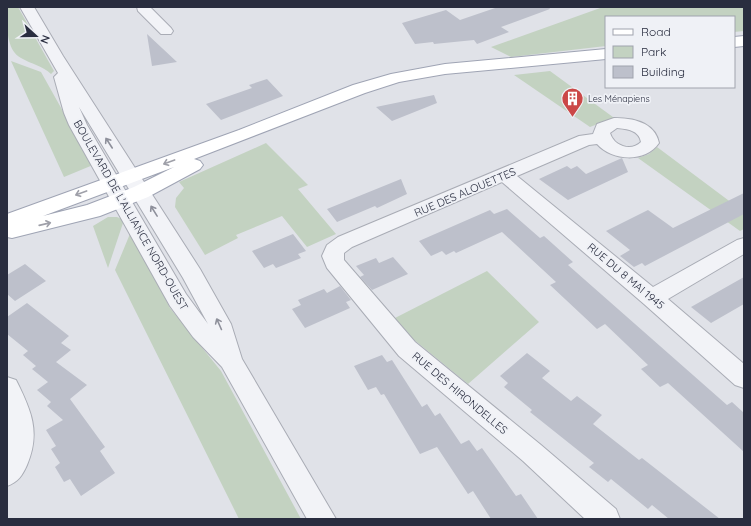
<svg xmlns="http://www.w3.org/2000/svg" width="751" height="526" viewBox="0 0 751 526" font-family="Quicksand,sans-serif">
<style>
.green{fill:#c3d2c1}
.building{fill:#bdc0cb}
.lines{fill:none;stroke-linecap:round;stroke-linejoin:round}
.minor-casing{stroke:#a9acb5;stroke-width:2}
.major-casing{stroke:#9fa4b4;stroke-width:2}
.minor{fill:#f2f3f7;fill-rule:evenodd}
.major{fill:#fff;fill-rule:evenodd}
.oneway{stroke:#8e909b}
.oneway2{stroke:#9fa0a9}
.labels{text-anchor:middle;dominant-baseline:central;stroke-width:3.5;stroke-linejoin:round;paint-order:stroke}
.far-poi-label{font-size:9px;fill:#292d3f;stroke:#eff1f6;text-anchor:start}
.street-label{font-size:11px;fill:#292d3f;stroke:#eff1f6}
</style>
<rect width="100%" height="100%" fill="#e0e2e8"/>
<path class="green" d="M7,7h11l36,64 -3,3c-8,-8 -20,-10 -30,-16 -16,-8 -14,-36 -14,-51z
M603,7h141v24l-10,1v-15h-128v29l-95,11 -20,-10z
M11,61l30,11 52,93 -29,12z
M550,71l67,49 -14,2 -13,5 -76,-52z
M266,143l42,42 -10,4 38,45 -29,13 -25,-31 -46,19 2,3 -33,17 -30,-48 1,-9 8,-10 -5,-6z
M657,147l87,65v17l-4,2 -102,-73 11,-4z
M108,217h9l7,3 -16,48 -15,-42z
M132,229l38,79 51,63 80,148h-62l-124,-249z
M487,271l52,51 -71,62 -55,-45 -18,-21z"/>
<path class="building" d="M498,7h51l1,2 -49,18 8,5 -32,12 -3,-4 -40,4 -1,-2 -18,2 -13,-21 44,-13 14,10z
M147,34l30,28 -25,4z
M267,79l16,17 -62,24 -15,-16 46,-16 -3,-3z
M434,95l3,8 -45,18 -16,-14z
M622,158l6,14 -60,28 -29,-21 28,-13 4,3 6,-3 9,8z
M401,179l6,15 -30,14 -2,-2 -38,16 -10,-13z
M744,193v21l-99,52 -3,-3 -8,4 -14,-11 10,-6 -24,-19 42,-21 25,18z
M507,209l33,29 4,-2 29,26 -5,3 159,140 5,-3 12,11v39l-76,-69 -8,4 -19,-18 7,-4 -43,-41 -8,5 -47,-44 6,-3 -54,-50 -46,21 -2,-2 -8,4 -4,-4 -11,5 -12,-15 71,-31 4,4z
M293,234l13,17 -8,3 3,4 -25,10 -3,-4 -9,4 -12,-17z
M393,257l15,17 -36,16 -12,-13 4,-2 -8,-9 20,-8 3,5z
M25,264l21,17 -31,20 -8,-7v-19z
M744,277v27l-33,19 -20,-16z
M340,286l11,14 -5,2 4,6 -45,20 -13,-19 9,-4 -3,-5 26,-11 3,4z
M27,303l42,33 -8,7 10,7 -15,12 31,23 -17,14 35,48 -5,4 15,22 -34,23 -11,-17 -6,3 -9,-15 5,-4 -9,-14 5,-3 -10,-16 17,-10 -16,-14 4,-4 -14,-12 11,-8 -16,-13 4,-3 -13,-11 5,-4 -21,-17v-17z
M527,353l23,18 -8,7 29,23 6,-5 25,19 -9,9 46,36 3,-2 78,61h-51l-17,-14 -4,4 -37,-30 -3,3 -19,-15 5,-4 -64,-51 2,-2 -28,-23 4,-4 -8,-7z
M382,355l5,7 5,-2 30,47 5,-3 8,12 5,-3 21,31 8,-4 8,11 5,-3 34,48 5,-2 17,25h-47l-18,-28 -5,3 -31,-47 -17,7 -36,-60 -3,1 -5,-8 -8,3 -14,-24z"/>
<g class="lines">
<defs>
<path id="minor" d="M20,7h14l29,49 137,213 31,55 11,35 94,160h-29l-85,-152 -29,-30 -23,-31 -101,-181 -5,-12 -10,-36 4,-4zM79,107l104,171 25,46 -22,-30 -99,-169z
M137,7h15l-1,1 20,20 2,3 -2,3h-10l-23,-23z
M614,118c18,0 41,4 45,25 -14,20 -47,18 -62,1l-8,1 -72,31 136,111 84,-47 7,-2v16l-76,45 76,65v24l-9,-3 -91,-81 -142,-122 -150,65 -8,6v7l71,82 126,103 75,64 4,10h-35l-62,-58 -124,-105 -72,-88 -5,-12 5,-11 11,-8 241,-101 14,-2 4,-10zM617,128c10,1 22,2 24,14 -10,10 -27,4 -31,-9z
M7,377l9,3c15,30 25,52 11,85 -5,11 -9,17 -20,21z"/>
<path id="major" d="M744,36v10l-10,1v-10z
M606,49v10l-161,15 -46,8 -34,11 -171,66 6,2 3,4 -3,4 -52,28 -48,19 -88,22 -5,-1v-23l232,-84 114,-45 38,-11 54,-10zM174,167l-40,20 -47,18 -44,11z"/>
</defs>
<use href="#minor" class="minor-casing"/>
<use href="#major" class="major-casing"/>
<use href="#minor" class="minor"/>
<use href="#major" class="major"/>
</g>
<defs><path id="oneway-shaft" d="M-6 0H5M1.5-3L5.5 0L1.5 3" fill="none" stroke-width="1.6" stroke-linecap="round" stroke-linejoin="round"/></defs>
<g class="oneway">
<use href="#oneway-shaft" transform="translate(109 143) rotate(-123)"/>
<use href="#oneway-shaft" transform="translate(154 211) rotate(-122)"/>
<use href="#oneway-shaft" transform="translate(219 324) rotate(-114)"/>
</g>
<g class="oneway2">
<use href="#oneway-shaft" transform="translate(169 162) rotate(160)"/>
<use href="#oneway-shaft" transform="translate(81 193) rotate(160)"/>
<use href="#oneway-shaft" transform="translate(45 224) rotate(-13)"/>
</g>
<defs>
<symbol id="building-pin" viewBox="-11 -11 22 30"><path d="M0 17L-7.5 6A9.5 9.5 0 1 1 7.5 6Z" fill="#cb4847" stroke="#eff1f6"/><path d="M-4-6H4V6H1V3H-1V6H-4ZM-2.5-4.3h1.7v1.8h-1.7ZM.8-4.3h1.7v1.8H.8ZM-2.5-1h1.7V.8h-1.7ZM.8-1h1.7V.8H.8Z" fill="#fff"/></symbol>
</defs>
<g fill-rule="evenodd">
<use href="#building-pin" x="560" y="86" width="25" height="34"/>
</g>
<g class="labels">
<g class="far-poi-label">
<text x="588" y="98">Les Ménapiens</text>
</g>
<g class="street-label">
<text transform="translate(465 192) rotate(-23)">RUE DES ALOUETTES</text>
<text transform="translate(131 215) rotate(60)">BOULEVARD DE L'ALLIANCE NORD-OUEST</text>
<text transform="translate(626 276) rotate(40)">RUE DU 8 MAI 1945</text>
<text transform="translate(460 393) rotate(40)">RUE DES HIRONDELLES</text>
</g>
</g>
<rect width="751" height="526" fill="none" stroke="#292d3f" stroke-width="16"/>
<rect x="605" y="16" width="130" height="72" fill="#eff1f6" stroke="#a0a3ad"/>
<rect x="613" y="29" width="20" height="6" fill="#ffffff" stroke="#a0a3ad"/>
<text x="641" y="36" font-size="12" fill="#292d3f">Road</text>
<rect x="613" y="46" width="20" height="12" fill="#c3d2c1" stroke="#a0a3ad"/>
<text x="641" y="56" font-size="12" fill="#292d3f">Park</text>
<rect x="613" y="66" width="20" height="12" fill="#bdc0cb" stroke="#a0a3ad"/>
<text x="641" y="76" font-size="12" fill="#292d3f">Building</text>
<g transform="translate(36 36) rotate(111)" stroke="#eff1f6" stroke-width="3" paint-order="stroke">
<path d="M0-3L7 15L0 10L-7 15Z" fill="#292d3f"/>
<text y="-6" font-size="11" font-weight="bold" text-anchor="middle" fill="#292d3f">N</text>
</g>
</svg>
